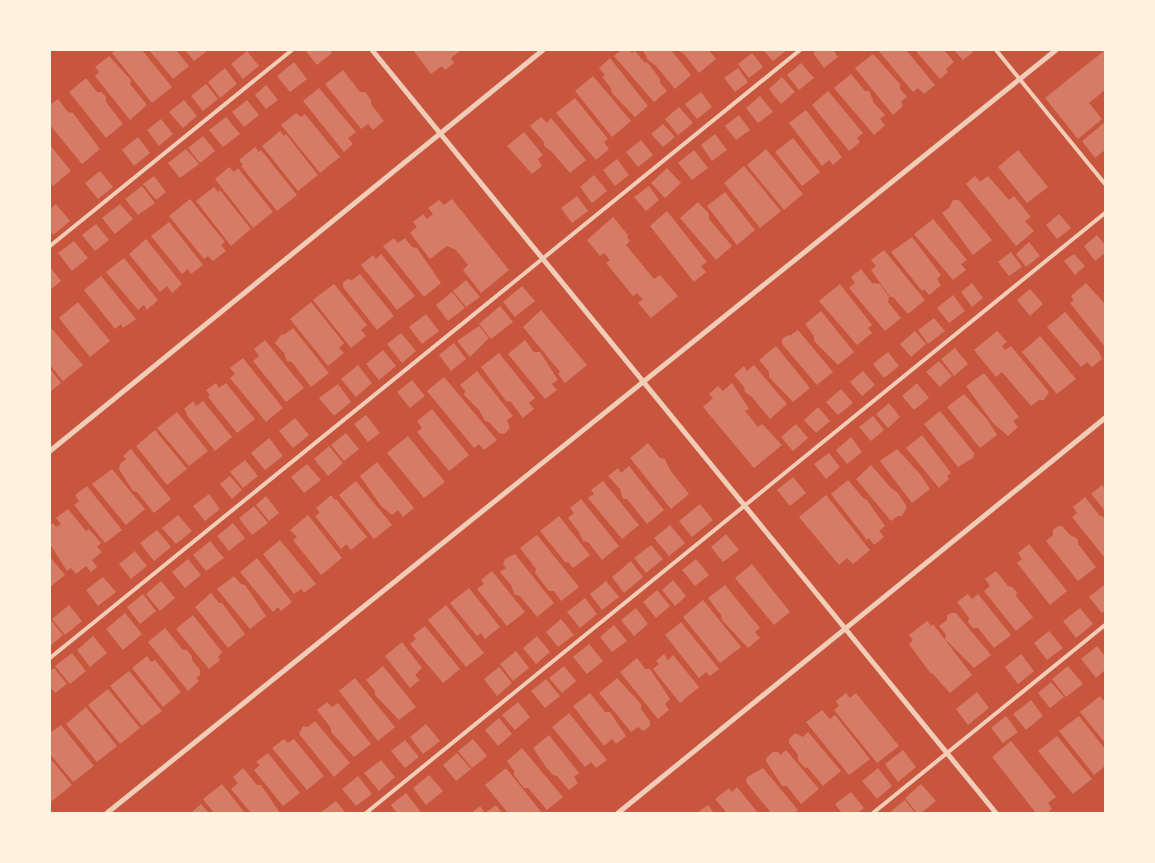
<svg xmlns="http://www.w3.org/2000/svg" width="1155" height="863" viewBox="0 0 1155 863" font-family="'IBM Plex Sans',sans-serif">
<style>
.building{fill:#d67c66}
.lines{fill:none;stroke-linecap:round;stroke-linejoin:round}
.service{stroke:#f1ccb7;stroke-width:4}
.minor{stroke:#f1ccb7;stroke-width:5}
</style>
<rect width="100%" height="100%" fill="#c8553d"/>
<path class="building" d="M115,50h27l30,37 -20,16 -40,-50z
M149,50h27l13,16 -16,13z
M185,50h23l-14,11z
M307,50h23l2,3 -15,12 -11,-14z
M413,50h48l-10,8 3,5 -9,7 -3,-4 -11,8z
M621,50h8l3,3 3,-2 9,11 4,1 12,16v4l7,8 -13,11 -40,-46z
M643,50h28l20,25 -16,14 -19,-23 -8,-6z
M677,50h32l7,9 -17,14 -15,-19z
M763,50h24l-14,11z
M817,50h16l5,7 -14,11 -11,-15z
M878,50h28l29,35 -11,9 -6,-6 -5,4z
M915,50h29l10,12 -8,7 2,3 -8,7z
M954,50h18l1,2 -10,8z
M1105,50v40l-16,13 13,16 -24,20 -33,-41z
M247,51l12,15 -16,13 -12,-15z
M752,53l11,14 -14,11 -11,-14z
M873,54l27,30v5l7,8 -6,5 2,4 -10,9 -38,-47z
M109,56l22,24 -1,4 17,21 -17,15 -35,-44 4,-4 -4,-5z
M610,58l38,48 -13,11 -23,-24 -1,-5 -9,-11 3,-2 -6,-7z
M294,62l13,17 -17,13 -13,-16z
M801,63l13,15 -15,12 -12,-15z
M225,68l12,16 -17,14 -12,-16z
M738,68l10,14 -13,10 -11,-14z
M343,70l17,22h5l6,8v4l13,17 -11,9 -5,-6 -7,5 -36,-45z
M851,74l14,17h4l5,12 11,12 -5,4 5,6 -11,10 -40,-47z
M593,76l38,45 -19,16 -37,-46z
M782,77l13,15 -14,12 -12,-15z
M86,78l11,14h5l4,5v5l17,22 -17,14 -37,-46z
M206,84l12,15 -15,12 -12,-15z
M266,85l12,15 -12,9 -11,-14z
M319,88l37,44 -8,6 5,6 -9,8 -41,-51z
M828,91l35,42 -6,5 3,4 -11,9 -37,-46z
M701,92l11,15 -15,12 -12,-15z
M760,96l13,16 -15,11 -12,-15z
M575,98l33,41 -4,3 5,7 -13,11 -40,-47z
M58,99l10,13 5,1 27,36 -18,15 -32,-39v-20z
M184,100l13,16 -14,12 -14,-16z
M247,100l12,15 -15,12 -12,-15z
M679,107l14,16 -15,12 -13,-16z
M806,110l36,47 -9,8 -4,-5 -7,6 -33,-43z
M296,113l5,4 4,-3 35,43 -20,16 -39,-48z
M739,115l11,15 -14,10 -11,-14z
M226,117l14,17 -17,13 -14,-17z
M541,117l6,6 4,-5 35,42 -16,13 -18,-21 -8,-6v-4l-14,-16z
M161,119l12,15 -14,12 -12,-16z
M1105,122v28l-10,8 -13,-17z
M663,124l12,13 -12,10 -12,-13z
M280,131l4,5 2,-2 32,41 -20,16 -36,-45z
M524,132l19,23 -5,4 4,7 -10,8 -25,-28z
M715,134l12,16 -15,11 -11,-16z
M203,136l12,15 -15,12 -12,-15z
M138,137l12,16 -16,13 -12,-16z
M793,138l27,34 -18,14 -27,-34z
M641,140l12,15 -15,12 -12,-15z
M50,145l21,26 -18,15 -3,-4z
M255,147l4,5 2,-2 36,45 -20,16 -36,-45 2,-1 -4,-5z
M186,149l13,15 -19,14 -12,-15z
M766,149l37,45 -19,16 -37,-45z
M694,150l14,18 -16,12 -14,-17z
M1018,150l30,37 -21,16 -29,-36z
M617,159l12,16 -14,11 -12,-16z
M744,166l37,45 -21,17 -36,-45z
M229,167l5,5 4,-4 35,44 -20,16 -38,-49z
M667,168l14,15 -16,15 -14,-15z
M100,171l13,16 -15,12 -13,-16z
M594,175l13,16 -15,12 -12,-16z
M154,176l12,16 -10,8 -13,-16z
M975,176l5,6 8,-6 21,24 5,-4 17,21 -6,4 9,10 -18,15 -50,-62z
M142,186l13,17 -17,12 -13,-16z
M649,186l10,14 -13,11 -12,-14z
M214,187l4,5 2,-2 31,39 -20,17 -35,-45z
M725,192l30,38 -18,15 -30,-39z
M577,196l11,15 -16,12 -11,-15z
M190,199l35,43 -4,3 5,6 -13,10 -5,-5 -4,3 -35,-43z
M452,199l57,71 -28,23 -18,-23 5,-5 -12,-15 -9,-4 -17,13 -20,-26 7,-6 -4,-5 10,-8 4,5 6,-5 -5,-6 11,-8 5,5z
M953,200h6l33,40 -19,15 -31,-42 7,-5z
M698,202l11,12v5l23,27 -16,14 -36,-42z
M56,204l14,17 -17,14 -3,-4v-22z
M120,204l13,15 -18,15 -13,-16z
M667,211l40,51 -6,4 5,6 -12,10 -44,-56z
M1059,214l12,14 -14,11 -11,-14z
M613,217l15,18 -1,2 3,4 -4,4 28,34 6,-4 18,21 -27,22 -13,-15 5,-4 -6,-6 -4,3 -27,-33 4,-3 -6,-7 -4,3 -13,-16z
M933,219l34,41 -6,4 5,6 -13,10 -39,-46z
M169,222l34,43 -12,9 -3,-5 -6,5 -31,-38z
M96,224l13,16 -14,11 -13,-16z
M1097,235l8,10v8l-10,8 -11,-15z
M912,237l29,38 -4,4 4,6 -12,10 -5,-6 -2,2 -31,-39z
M394,238l4,5 7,-5 7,9 5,1 24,35 -17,14 -41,-51z
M146,239l36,45 -10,9 -5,-7 -7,6 -31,-38z
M74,241l14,17 -16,13 -14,-18z
M1029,242l11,14 -14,11 -10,-13z
M884,250l41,50 -17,14 -15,-17h-3l-19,-27 5,-4 -5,-6z
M1011,252l11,15 -13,9 -11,-14z
M381,254l34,42 -18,14 -36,-45 12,-10 3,4z
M1074,254l11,12 -10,9 -11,-14z
M124,258l34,42 -11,10 -3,-5 -6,5 -32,-38z
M50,267l11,14 -11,9z
M861,269l11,14 8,1 9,13 -1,5 13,16 -16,13 -36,-43 6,-5 -4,-6z
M360,274l34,42 -17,14 -34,-43v-5l5,-3 4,1z
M101,276l35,43 -13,9 -2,-4 -6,5 -31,-39z
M466,280l14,17 -14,10 -13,-16z
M972,283l11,15 -11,9 -11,-15z
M1086,283l19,21v43l-35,-44 4,-3 -3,-4z
M334,284l33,41 -6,5 5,6 -15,12 -38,-48z
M840,284l32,41 -4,3 4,5 -15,12 -38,-44z
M522,286l13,15 -20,16 -12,-15z
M1030,289l13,15 -13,12 -13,-16z
M452,292l13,16 -17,13 -12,-16z
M953,295l12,16 -16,12 -12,-15z
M78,302l32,39 -20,16 -31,-39z
M311,302l33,41 -5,5 5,5 -16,13 -38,-47z
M500,306l13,16 -22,17 -12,-15z
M541,310l46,55 -22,18 -7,-9 2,-2 -37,-45z
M821,311l33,41 -16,13 -24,-24v-5l-9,-12z
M1065,312l34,40 3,7 -10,8 -5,-5 -6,5 -34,-40z
M426,314l13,17 -17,13 -13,-17z
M934,318l11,13 -17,13 -10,-14z
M479,326l10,12 -19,19 -13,-16z
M50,327l33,38 -20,16 -13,-16z
M293,328l36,45 -18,14 -19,-25 -5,-1 -3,-8 -9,-10 6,-8 4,-1z
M798,330l35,42 -16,13 -35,-41v-5l4,-3 5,-1z
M915,331l11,13 -15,13 -11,-13z
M997,331l10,11 -5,4 3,4 6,-4 38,46 -5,8h-5l-8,6 -29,-34 -6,5 -22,-27z
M401,333l15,18 -14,12 -15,-19z
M1040,336l36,43 -19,15 -35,-42z
M265,340l39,48 -18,14 -33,-41 6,-5 -5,-7z
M525,340l9,12h6l18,28 -6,4 5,6 -12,9 -37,-45z
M454,343l12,16 -15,12 -12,-16z
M776,346l34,42 -17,14 -24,-25v-5l-10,-12z
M955,348l13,16 -14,12 -13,-17z
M383,350l13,16 -17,14 -13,-16z
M888,352l11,14 -15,12 -11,-14z
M499,353l36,45 -6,5 5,6 -11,9 -12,-16 -5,-1 -25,-34z
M243,358l40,50 -17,14 -36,-44 5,-4 -5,-6z
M939,361l13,15 -12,11 -14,-15z
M358,365l14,18 -16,14 -15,-18z
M754,365l33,39 -17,15 -18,-22 -7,-5 -1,-5 -10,-12 10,-9 3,5z
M50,369l11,14 -11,9z
M477,371l36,45 -6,4 3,8 -6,6 -5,-1 -10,-11 -4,-1 -6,-11 -15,-15 1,-4 -5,-6z
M863,371l12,14 -13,11 -12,-14z
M984,373l35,44 -6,4 5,6 -10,9 -16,-14 -26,-36z
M444,377l53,63 -13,10 -5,-6 -5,4 -47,-57z
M412,380l13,16 -15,12 -13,-16z
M216,383l3,5 7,-5 29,36 -18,14 -29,-36 2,-2 -4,-5z
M732,383l17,26 -4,2 13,16 4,-3 20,21 -28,23 -51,-61 10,-9 -4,-4 9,-8 5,5z
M917,383l12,15 -15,12 -12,-14z
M338,384l13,18 -17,14 -15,-18z
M841,389l12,14 -15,12 -12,-13z
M964,394l23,25 10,16 -17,13 -33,-41z
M193,401l3,5 7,-5 29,36 -17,14 -29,-37 1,-1 -3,-4z
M889,403l11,14 -12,11 -12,-14z
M818,407l12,14 -14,12 -12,-13z
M432,409l37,46 -20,16 -32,-39 5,-4 -5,-7z
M940,411l34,42 -1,5 -15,9 -34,-43z
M177,412l31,39 -19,15 -32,-38z
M366,415l14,18 -12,9 -14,-18z
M873,416l11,14 -13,11 -12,-14z
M295,418l14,17 -16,13 -14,-17z
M796,424l12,14 -15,13 -12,-14z
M155,430l32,39 -20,16 -31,-39z
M346,433l13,16 -15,12 -13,-16z
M922,435l29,38 -4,3 2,3 -10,9 -33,-40z
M408,436l37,46 -21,16 -37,-45z
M851,437l11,15 -15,12 -11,-14z
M269,438l14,18 -18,14 -14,-17z
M648,443l12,15 5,1 5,11 19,24 -18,15 -41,-51z
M329,446l14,17 -15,13 -14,-17z
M131,449l40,50 -17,14 -17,-21 -4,-1 -14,-22 1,-5 6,-5 -3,-3z
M897,449l23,25 10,15 -18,14 -32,-42z
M829,453l11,14 -14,12 -12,-15z
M245,460l13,16 -15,12 -13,-16z
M377,462l37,46 -11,9 -5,-7 -6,5 -11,-9 -21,-30z
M307,464l14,16 -17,13 -13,-16z
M871,465l20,23 7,5 9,14 -5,9h-4l-7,5 -35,-42z
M629,466l35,44 -17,14 -20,-25h-4l-3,-10 -12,-13 10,-8 3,5z
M112,469l33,40 -19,16 -34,-41z
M230,476l12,14 -10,9 -12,-15z
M793,477l13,16 -16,13 -13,-16z
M848,480l15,18 4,2 18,26 -6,5 5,6 -10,8 -5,-7 -2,2 -36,-46z
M356,481l36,44 -18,14 -35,-44z
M603,481l36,44 -17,14 -34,-41 6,-4 -3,-4z
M1102,485l3,3v27l-2,-7 -12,-14z
M87,486l35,44 -17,13 -31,-38 5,-4 -4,-6z
M209,494l11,15 -15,12 -12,-15z
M331,495l4,5 1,-1 31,38 -16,13 -5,-6 -5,5 -26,-33 5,-3 -4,-5z
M826,495l44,55 -17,14 -6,-6 -8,7 -40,-48z
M266,496l13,17 -10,8 -13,-16z
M1085,497l14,18 6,3v40l-33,-41 5,-4 -4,-6z
M581,499l38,47 -17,14 -14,-18 -5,-1 -4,-9 -11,-14 6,-5 -4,-5z
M700,504l13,16 -21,17 -13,-16z
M254,506l14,17 -16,12 -13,-17z
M68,509l18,22 3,-2 12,14 -4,4 5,5 -10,8 5,7 -6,5 -5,-6 -10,8 -5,-6 -4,3 -17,-27v-19l3,-2 3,4 5,-3 -5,-6z
M178,515l14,16 -16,13 -14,-16z
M308,515l34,43 -21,17 -28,-35 4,-3 -7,-7z
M559,516l31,39 -17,13 -5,-6 -2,1 -26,-32z
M233,523l12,15 -16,13 -12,-15z
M670,525l15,18 -16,13 -15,-18z
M1058,526h4l8,9 8,4v5l18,23 -18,14 -32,-40 7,-6v-5z
M157,530l14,17 -17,14 -14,-18z
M726,534l13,16 -16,12 -12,-15z
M537,535l42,52 -18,14 -7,-10h-5l-14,-18 1,-4 -16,-21z
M280,540l36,44 -12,9 -3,-4 -7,5 -31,-40z
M210,541l14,17 -18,13 -13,-16z
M1029,544l38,47 -17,14 -33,-42 5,-4 -4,-6z
M651,545l12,14 -17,14 -12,-15z
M135,551l12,15 -16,13 -12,-15z
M515,554l39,49 -17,14 -17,-21 -5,-1 -4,-10 -11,-13 6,-4 -3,-4 2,-5z
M50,557l15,18 -15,12z
M257,558l35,44 -11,9 -3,-4 -5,5 -33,-40z
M188,559l13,16 -16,13 -13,-16z
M696,559l13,16 -14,11 -13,-16z
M631,561l12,16 -19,16 -12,-16z
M752,564l38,48 -16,13 -39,-47z
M492,571l33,41 -18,14 -30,-37 7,-5 -3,-4z
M996,571l12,15 4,1 5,5 -1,4 17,21 -17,14 -32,-40 6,-5 -5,-7z
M234,576l7,8 4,1 21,31 -16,13 -33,-40z
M103,577l13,15 -18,14 -12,-16z
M673,580l13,16 -11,10 -13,-16z
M161,581l14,17 -15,13 -14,-17z
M606,581l13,16 -17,13 -12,-16z
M725,585l35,43 -5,4 5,6 -12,10 -26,-28 -1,-5 -13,-17z
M1104,585l1,26 -3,2 -13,-16z
M469,588l31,39 -15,12 -4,-6 -4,3 -27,-33z
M657,590l13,16 -14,12 -13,-16z
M211,593l8,10h3l23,31 -17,14 -33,-41z
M143,594l13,17 -16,13 -13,-17z
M968,594l4,5 6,-5 33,41 -17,13 -16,-20h-5l-5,-6 1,-4 -12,-16z
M585,598l12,16 -17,14 -13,-16z
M703,600l38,47 -21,16 -37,-46z
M69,605l13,16 -17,14 -13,-16z
M446,605l38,48 -18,14 -38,-47z
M636,608l12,16 -14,12 -13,-16z
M1080,608l13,16 -17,14 -13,-17z
M125,613l17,21 -19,16 -17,-21z
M951,613h5l35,42 -17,13 -29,-29 1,-4 -7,-9 8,-6v-5z
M193,615l29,37 -4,5 2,3 -11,9 -33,-40z
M50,619l13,16 -13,11z
M561,619l13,16 -16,12 -12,-15z
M927,621l4,5 2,-2 39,51 -22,18 -18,-20 -1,1 -22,-30 4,-4 -4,-5z
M681,622l38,47 -9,7 -4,-4 -7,6 -34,-43z
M614,625l13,16 -15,11 -12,-15z
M425,626l35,43 -17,14 -33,-39 6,-5 -3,-4z
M165,628l18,22h4l5,6v4l8,10v5l-4,3 3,3 -11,10 -40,-49z
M1049,631l14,17 -16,12 -13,-17z
M93,636l14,17 -17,14 -13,-17z
M537,636l13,16 -14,12 -13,-16z
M402,642l20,26 -7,7 5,5 -10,8 -25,-32z
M589,644l14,17 -16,13 -14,-17z
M1097,646l8,10v14l-9,8 -15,-19z
M516,651l13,17 -16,13 -13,-17z
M72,653l14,18 -16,13 -15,-18z
M664,654l4,6 5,-5 26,32 -19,16 -27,-34 6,-5 -3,-3z
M1021,654l13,17 -16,13 -13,-17z
M147,656l4,6 4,-2 26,32 -18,15 -31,-39z
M637,658l8,11h5l20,30 -5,5 4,6 -11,9 -38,-47z
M383,666l33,41 -17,13 -24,-25v-4l-9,-11z
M564,666l12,15 -14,12 -13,-15z
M1068,666l15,18 -17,13 -14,-18z
M499,667l13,16 -15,13 -13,-17z
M54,668l13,16 -12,9 -5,-6v-16z
M129,671l33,40 -20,15 -32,-40z
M355,678l40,49 -17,14 -39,-50z
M617,678l24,26v5l9,12v5l-6,5 -6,-4 -7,5 -32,-39z
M546,679l14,17 -15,12 -14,-17z
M1051,682l13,15 -14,11 -12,-15z
M108,689l32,39 -20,16 -32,-39z
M977,692l12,16 -21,17 -12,-16z
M590,693l15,19h5l16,24 -10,8 -4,-5 -8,7 -31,-40z
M846,693l4,5 6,-5 43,53 -22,17 -43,-53 5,-4 -3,-5z
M1100,696l5,6v41l-25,-31z
M1031,700l12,16 -17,14 -13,-16z
M327,702l5,5 6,-4 33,41 -17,13 -23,-25v-4l-14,-18z
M518,702l12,15 -15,13 -13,-15z
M86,707l31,39 -20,16 -31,-38z
M822,710l8,9 5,-4 35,44 -21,16 -43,-53z
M569,713l38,47 -11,8 -5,-6 -6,5 -33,-40z
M1006,716l12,16 -15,11 -12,-15z
M1079,716l26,33v17l-11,9 -35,-44z
M499,718l13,16 -14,12 -13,-16z
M315,721l35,42 -16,14 -35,-43 4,-8 5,1z
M426,724l14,17 -17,13 -13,-17z
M61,725l33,41 -21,16 -23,-28v-21z
M808,732l33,39 -18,15 -15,-18 -4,-1 -6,-7v-5l-9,-12v-4l6,-6 8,4z
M549,735l30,38 -5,4 4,6 -9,7 -12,-14 -4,-1 -7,-8 -13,-19z
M1057,736l35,43 -19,15 -35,-43z
M284,739l4,4 6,-4 30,37 -17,14 -35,-42z
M473,739l14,17 -15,12 -14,-17z
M405,740l14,17 -14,11 -14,-17z
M1011,741l45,56 -8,6 4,6 -5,4h-11l-44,-56z
M522,748l41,49 -16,13 -19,-22h-4l-10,-13v-4l-7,-10z
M786,750l33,39 -18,15 -14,-18h-5l-16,-25 1,-4 6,-5h5l2,3z
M903,750l13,17 -18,15 -13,-18z
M268,753l32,40 -17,13 -29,-36 6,-5 -4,-3z
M457,753l14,16 -15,12 -13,-16z
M50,758l22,27 -20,16 -2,-2z
M381,760l14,17 -16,14 -15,-18z
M243,768l14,17h4l19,28h-29l-20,-24 7,-6 -5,-6z
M506,768l36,45h-34l-23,-28z
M763,768l35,42 -4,3h-23l-25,-31 1,-5z
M878,768l14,18 -15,13 -15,-18z
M429,775l14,16 -17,14 -13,-17z
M358,776l14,18 -16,12 -14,-17z
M222,784l23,29h-31l-11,-14z
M921,784l15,17 -15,12h-4l-12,-15z
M737,787l21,26h-31l-12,-14 14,-11 3,4z
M851,792l13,16 -6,5h-16l-7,-9z
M406,793l14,18 -2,2h-21l-6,-8z
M905,800l10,13h-26z
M336,801l10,12h-26z
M201,804l8,9h-18z
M496,805l6,8h-31l9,-7 5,7z
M708,805l6,8h-17z"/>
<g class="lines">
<path class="service" d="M996,50l109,134
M50,246l242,-196
M50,658l750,-608
M366,813l739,-600
M873,813l232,-188"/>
<path class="minor" d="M372,50l624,763
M50,451l493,-401
M107,813l949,-763
M618,813l487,-395"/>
</g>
<rect width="1155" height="863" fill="none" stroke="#fff3e0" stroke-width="102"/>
</svg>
